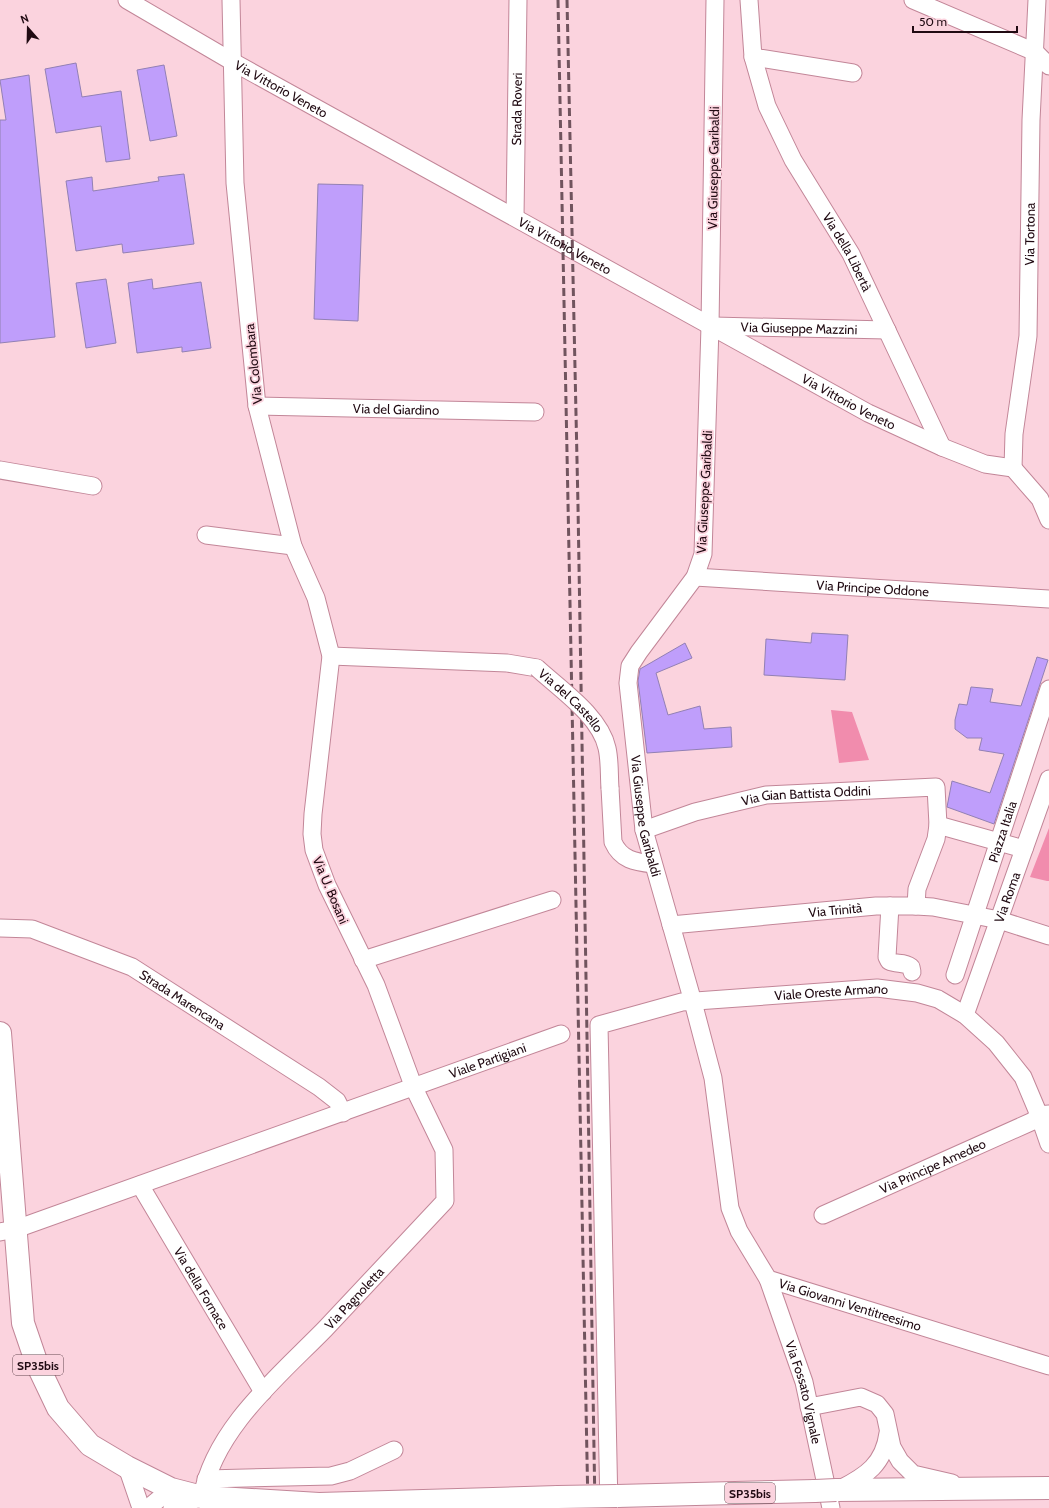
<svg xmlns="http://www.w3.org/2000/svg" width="1049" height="1508" viewBox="0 0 1049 1508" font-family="Cabin,sans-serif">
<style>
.green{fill:#f18cad}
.building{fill:#bf9efb;stroke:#9280b4}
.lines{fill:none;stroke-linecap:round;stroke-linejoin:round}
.minor-casing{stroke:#c28698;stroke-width:19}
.major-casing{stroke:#c28698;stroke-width:24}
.minor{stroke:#fff;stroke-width:17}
.major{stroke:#fff;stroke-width:22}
.rail{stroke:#71545e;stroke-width:3;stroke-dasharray:8 4;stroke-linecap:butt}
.minor-bridge-casing{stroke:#c28698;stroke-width:19;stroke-linecap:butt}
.major-bridge-casing{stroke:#c28698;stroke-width:24;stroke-linecap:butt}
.minor-bridge{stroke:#fff;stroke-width:17}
.major-bridge{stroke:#fff;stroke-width:22}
.labels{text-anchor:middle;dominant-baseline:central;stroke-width:3.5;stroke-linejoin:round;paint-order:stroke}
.shield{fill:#fbd3de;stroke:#62464f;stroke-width:1}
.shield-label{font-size:12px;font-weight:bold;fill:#200a12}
.street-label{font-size:13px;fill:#200a12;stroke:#fbd3de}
</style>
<rect width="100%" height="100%" fill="#fbd3de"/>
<path class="green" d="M831,710l21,2 17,48 -30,3z
M1049,828v53h-2l-17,-4z"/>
<path class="building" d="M76,63l6,34 39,-6 9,68 -24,3 -5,-36 -45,7 -11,-64z
M164,65l13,71 -27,5 -13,-71z
M29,75l26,262 -55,6v-223h6l-6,-40z
M184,174l10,70 -71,9 -1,-9 -46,7 -10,-70 26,-4 1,14 66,-10 -1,-4z
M318,184l45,1 -5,136 -44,-2z
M106,279l10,64 -30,5 -10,-65z
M152,279l1,10 48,-7 10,66 -29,4v-5l-45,6 -9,-70z
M812,633l36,2 -3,45 -81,-5 2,-36 45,4z
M685,643l7,15 -36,15 12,42 32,-9 4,23 27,-2 1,20 -85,6 -9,-72 2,-12z
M1037,657l11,3 -54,164 -47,-17 5,-26 38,12 14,-39 -25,-4 3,-12h-15l-12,-9v-9l4,-16 8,1 4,-18 22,2 -3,13 31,4z"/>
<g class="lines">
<defs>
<g id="minor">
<path id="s1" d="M127,0l106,62 635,351 74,34 43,17 28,4"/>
<path id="s2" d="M715,0l-5,326 -7,228 -8,23 -56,75 -9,14 -2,17 16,147 49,172 20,76 17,130 9,23 29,48 281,87"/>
<path id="s3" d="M749,0l4,57 14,49 26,54 58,94 91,193"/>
<path d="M913,0l122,52 14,14"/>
<path d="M753,57l100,16"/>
<path id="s4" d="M515,217l3,-217"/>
<path id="s5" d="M713,326l174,4"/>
<path id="s6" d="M257,406l278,6"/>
<path id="s7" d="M1013,468l1,-34 14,-98 3,-216 6,-120"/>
<path d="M1013,468l27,31 9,21"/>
<path d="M0,470l93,16"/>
<path d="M206,535l87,11"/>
<path id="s8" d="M695,577l354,22"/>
<path d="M331,656l176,7 30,5"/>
<path d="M610,788l3,54c8,18 22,20 40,22"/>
<path d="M938,825l86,24"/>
<path id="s9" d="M644,830l51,-18 71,-17 170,-8 2,38 -2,14 -19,50 -1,17"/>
<path d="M890,906l-3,51 2,4c8,4 14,0 22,6l1,5"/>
<path id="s10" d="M671,925l205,-19h40l17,1 66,13 50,16"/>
<path id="s11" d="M0,928l32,1 100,38 187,120 18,14 6,12"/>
<path d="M363,960l189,-60"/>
<path id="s12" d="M955,975l94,-286"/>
<path id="s13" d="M965,1015l84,-236"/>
<path d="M1039,1115l10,29"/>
<path id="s14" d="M140,1185l123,207"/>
<path id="s15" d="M823,1215l210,-94 6,-6"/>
<path id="s16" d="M0,1232l16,-3 545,-195"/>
<path id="s17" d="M768,1279l36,103 27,126"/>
<path d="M809,1407l52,-10 16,7 8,10 7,33 8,14 13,13 39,9"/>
<path d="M127,1467l14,41"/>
<path d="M206,1479l125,-3 19,-5 44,-21"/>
<path d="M840,1489c26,-13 44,-25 48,-56"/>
<path d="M148,1508l23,-19"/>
<path id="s18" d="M172,1508l30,-11c12,-68 77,-121 123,-168 40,-43 80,-85 120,-128l-1,-51 -30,-62 -38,-103 -49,-100 -13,-35 -2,-16 1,-20 18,-158 -15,-58 -23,-52 -36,-140 -22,-223 -4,-183"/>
<path id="s19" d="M609,1508l-10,-483 83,-23 195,-14 40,5 21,6 27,16 31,28 27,34 16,38 10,-1"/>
</g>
<path id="major" d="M0,1033l23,290 14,41 21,44 32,37 37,22 44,22 31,8 117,7 239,-7
M836,1490l213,-2
M617,1496l198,-5"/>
</defs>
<use href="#minor" class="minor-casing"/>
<use href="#major" class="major-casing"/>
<use href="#minor" class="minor"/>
<use href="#major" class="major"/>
<path class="rail" d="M558,0l30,1508
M567,0l11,506 17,1002"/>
<defs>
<g id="minor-bridge">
<path id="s20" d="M537,668c24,22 63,48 70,80 3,13 2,27 3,40"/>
</g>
<path id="major-bridge" d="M815,1491l21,-1
M558,1497l59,-1"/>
</defs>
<use href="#minor-bridge" class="minor-bridge-casing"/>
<use href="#major-bridge" class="major-bridge-casing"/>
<use href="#minor-bridge" class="minor-bridge"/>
<use href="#major-bridge" class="major-bridge"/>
</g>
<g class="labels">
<g class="shield">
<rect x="13" y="1355" width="50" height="20" rx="3"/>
<rect x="725" y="1483" width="50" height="20" rx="3"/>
</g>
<g class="shield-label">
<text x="38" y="1365">SP35bis</text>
<text x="750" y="1493">SP35bis</text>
</g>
<g class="street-label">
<text stroke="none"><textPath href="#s1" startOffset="178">Via Vittorio Veneto</textPath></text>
<text stroke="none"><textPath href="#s4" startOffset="108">Strada Roveri</textPath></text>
<text transform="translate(713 168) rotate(-89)">Via Giuseppe Garibaldi</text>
<text stroke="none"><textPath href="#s7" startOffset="235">Via Tortona</textPath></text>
<text stroke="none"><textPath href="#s1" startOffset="502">Via Vittorio Veneto</textPath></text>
<text stroke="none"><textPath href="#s3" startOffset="275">Via della Libertà</textPath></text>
<text stroke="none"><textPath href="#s5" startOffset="86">Via Giuseppe Mazzini</textPath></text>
<text transform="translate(253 364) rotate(-96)">Via Colombara</text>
<text stroke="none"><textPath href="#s1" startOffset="826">Via Vittorio Veneto</textPath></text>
<text stroke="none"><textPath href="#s6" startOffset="139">Via del Giardino</textPath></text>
<text transform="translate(704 492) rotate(-87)">Via Giuseppe Garibaldi</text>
<text stroke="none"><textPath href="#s8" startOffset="178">Via Principe Oddone</textPath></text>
<text stroke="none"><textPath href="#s20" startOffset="47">Via del Castello</textPath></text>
<text stroke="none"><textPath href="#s9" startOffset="167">Via Gian Battista Oddini</textPath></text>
<text stroke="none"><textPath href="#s2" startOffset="840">Via Giuseppe Garibaldi</textPath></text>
<text stroke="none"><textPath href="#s12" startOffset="151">Piazza Italia</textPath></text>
<text transform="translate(331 890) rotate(67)">Via U. Bosani</text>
<text stroke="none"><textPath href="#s13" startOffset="125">Via Roma</textPath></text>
<text stroke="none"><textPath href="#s10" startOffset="165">Via Trinità</textPath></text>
<text stroke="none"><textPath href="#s19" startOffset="719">Viale Oreste Armano</textPath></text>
<text stroke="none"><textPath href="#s11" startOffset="199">Strada Marencana</textPath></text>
<text stroke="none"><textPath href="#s16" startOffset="517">Viale Partigiani</textPath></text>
<text stroke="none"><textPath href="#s15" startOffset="120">Via Principe Amedeo</textPath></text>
<text stroke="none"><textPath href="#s14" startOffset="120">Via della Fornace</textPath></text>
<text stroke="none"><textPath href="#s18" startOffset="286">Via Pagnoletta</textPath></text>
<text stroke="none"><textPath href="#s2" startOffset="1409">Via Giovanni Ventitreesimo</textPath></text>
<text stroke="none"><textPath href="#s17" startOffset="119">Via Fossato Vignale</textPath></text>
</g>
</g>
<g transform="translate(28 28) rotate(340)" stroke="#fbd3de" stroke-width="3" paint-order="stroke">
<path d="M0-3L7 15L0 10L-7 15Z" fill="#200a12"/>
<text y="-6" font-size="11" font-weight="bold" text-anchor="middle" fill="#200a12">N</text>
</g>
<path d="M913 26v6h104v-6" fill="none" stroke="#200a12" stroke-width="2"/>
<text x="919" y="26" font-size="12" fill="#200a12" stroke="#fbd3de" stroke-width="3" paint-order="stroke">50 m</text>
</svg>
